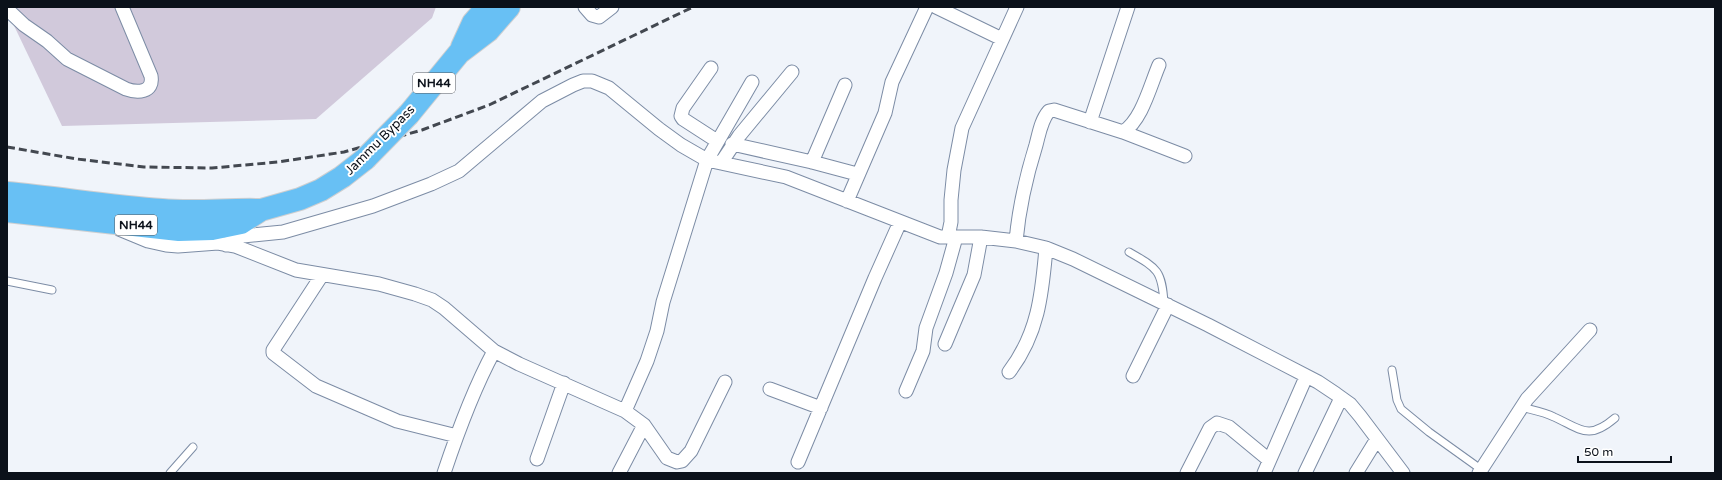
<svg xmlns="http://www.w3.org/2000/svg" width="1722" height="480" viewBox="0 0 1722 480" font-family="'Varela Round',sans-serif">
<style>
.green{fill:#d1c9db}
.lines{fill:none;stroke-linecap:round;stroke-linejoin:round}
.lane-casing{stroke:#7c8ca5;stroke-width:9}
.street-casing{stroke:#7c8ca5;stroke-width:15}
.highway-casing{stroke:#cecfd1;stroke-width:24}
.lane{stroke:#fff;stroke-width:7}
.street{stroke:#fff;stroke-width:13}
.highway{stroke:#68c0f4;stroke-width:22}
.rail{stroke:#434850;stroke-width:3;stroke-dasharray:8 4;stroke-linecap:butt}
.highway-bridge-casing{stroke:#cecfd1;stroke-width:24;stroke-linecap:butt}
.highway-bridge{stroke:#68c0f4;stroke-width:22}
.labels{text-anchor:middle;dominant-baseline:central;stroke-width:4;stroke-linejoin:round;paint-order:stroke}
.shield{fill:#fff;stroke:#54585f;stroke-width:1}
.shield-label{font-size:12px;font-weight:bold;fill:#0b111a}
.street-label{font-size:13px;fill:#0b111a;stroke:#fff}
</style>
<rect width="100%" height="100%" fill="#f0f4fa"/>
<path class="green" d="M7,7h429l-4,11 -116,101 -254,7 -55,-115z"/>
<g class="lines">
<defs>
<path id="lane" d="M1129,252c28,16 33,18 35,51
M7,281l45,9
M1392,370l5,30 4,9 28,23 53,38
M1521,407c11,3 23,5 33,10 27,12 34,24 61,1
M170,473l23,-26"/>
<path id="street" d="M585,7l7,8 7,2 13,-10
M936,7l66,32
M7,9l17,16 23,16 20,18 59,30c11,4 28,4 25,-13l-29,-69
M711,68l-28,40 -2,8 2,3 34,22
M1090,122l38,-115
M1123,132c19,-12 27,-46 36,-67
M732,144l80,18 45,12
M812,162l33,-77
M721,163l18,-27 53,-64
M847,201l38,-88 7,-31 35,-75
M119,229l29,12 18,4 12,1 40,-3 17,3 61,24 83,14 36,10 17,6 12,8 50,43 25,13 106,47 22,-50 10,-30 6,-29 44,-142 79,17 154,60h41l35,4 30,7 27,11 135,66 110,57 18,12 14,10 10,12 43,57
M948,237l3,-15v-22l3,-30 8,-42 55,-121
M1016,241c3,-33 10,-64 20,-96 3,-11 5,-25 13,-34l5,-1 69,22 62,24
M226,245l5,-4 12,-5 40,-4 90,-26 58,-22 28,-13 83,-70 31,-16 10,-4h9l17,7 50,41 22,16 26,15 45,-78
M322,275l-49,75v3l43,33 81,35 60,15
M945,344l29,-69 7,-38
M1009,372c29,-38 33,-77 37,-124
M1133,376l35,-71
M770,389l51,19
M906,391l17,-40 3,-23 20,-55 10,-36
M625,411l19,14 23,33 10,4 5,-1 9,-10 34,-69
M537,459l27,-76
M798,462l77,-184 25,-56
M444,473c14,-42 29,-83 50,-122
M619,473l25,-48
M1187,473l23,-45 7,-5 12,4 40,33
M1264,473l42,-96
M1305,473l36,-75
M1356,473l21,-34
M1479,473l48,-74 63,-69"/>
<path id="highway" d="M462,47l11,-24 14,-16
M409,114l50,-61 29,-22 21,-24
M7,193c52,5 103,13 155,17 33,3 65,-1 98,0
M7,211l172,19 33,-1 29,-6 20,-13 39,-11 21,-9 21,-13 23,-18"/>
</defs>
<use href="#lane" class="lane-casing"/>
<use href="#street" class="street-casing"/>
<use href="#highway" class="highway-casing"/>
<use href="#lane" class="lane"/>
<use href="#street" class="street"/>
<use href="#highway" class="highway"/>
<path class="rail" d="M7,147l70,12 67,8 68,1 66,-6 66,-10 78,-22 67,-25 204,-98"/>
<defs>
<path id="highway-bridge" d="M365,159l44,-45"/>
</defs>
<use href="#highway-bridge" class="highway-bridge-casing"/>
<use href="#highway-bridge" class="highway-bridge"/>
</g>
<g class="labels">
<g class="shield">
<rect x="413" y="73" width="42" height="20" rx="3"/>
<rect x="115" y="215" width="42" height="20" rx="3"/>
</g>
<g class="shield-label">
<text x="434" y="83">NH44</text>
<text x="136" y="225">NH44</text>
</g>
<g class="street-label">
<text transform="translate(380 140) rotate(-45)">Jammu Bypass</text>
</g>
</g>
<rect width="1722" height="480" fill="none" stroke="#0b111a" stroke-width="16"/>
<path d="M1578 456v6h93v-6" fill="none" stroke="#0b111a" stroke-width="2"/>
<text x="1584" y="456" font-size="12" fill="#0b111a" stroke="#ffffff" stroke-width="3" paint-order="stroke">50 m</text>
</svg>
